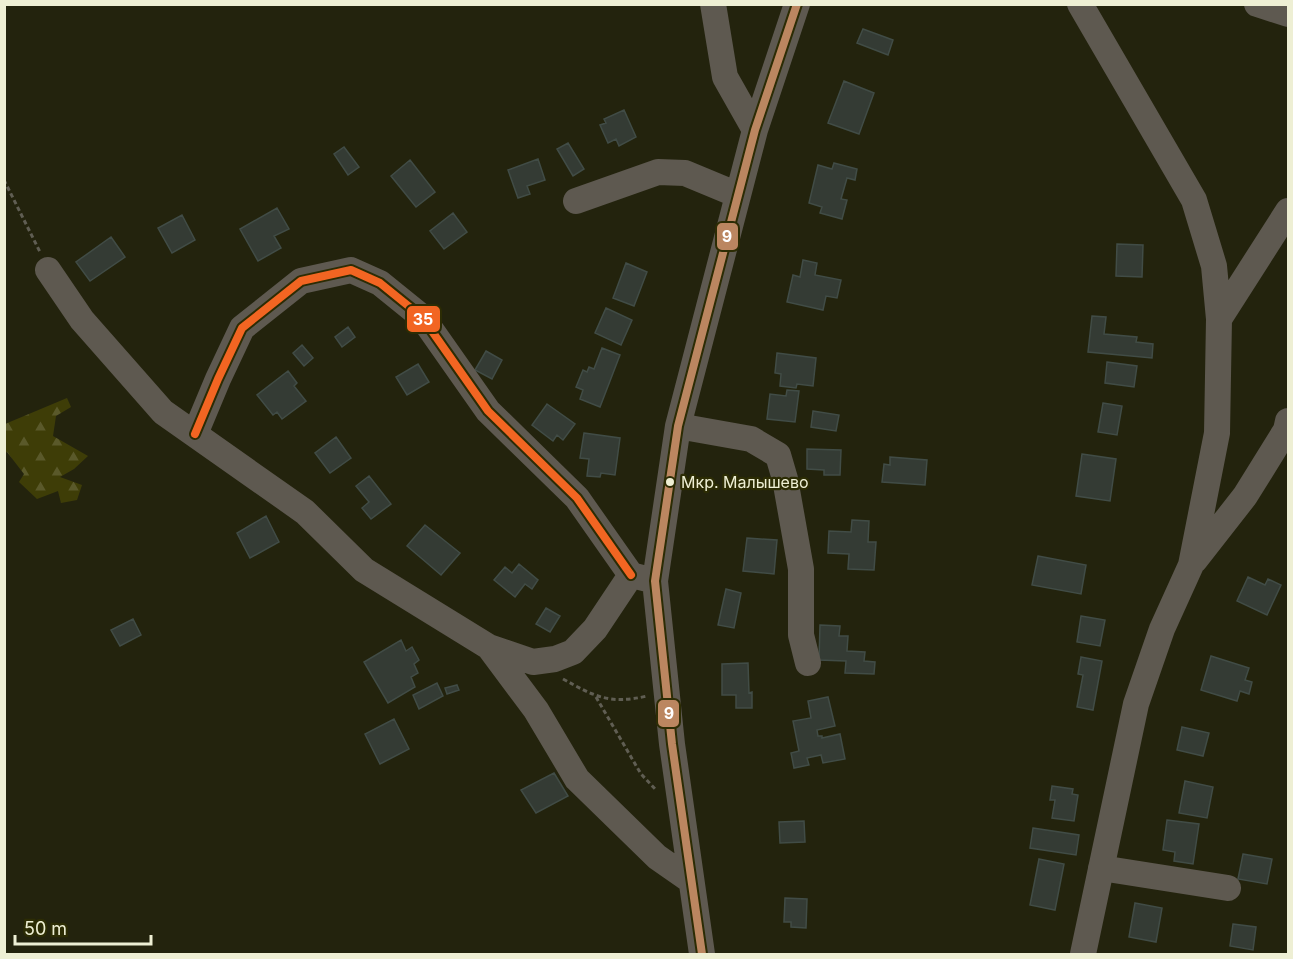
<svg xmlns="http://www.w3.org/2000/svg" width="1293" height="959" viewBox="0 0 1293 959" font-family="Inter,sans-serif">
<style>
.forest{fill:url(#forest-firs)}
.building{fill:#343b34;stroke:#414c46;stroke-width:1.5}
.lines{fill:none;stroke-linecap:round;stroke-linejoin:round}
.path{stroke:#605e53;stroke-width:3;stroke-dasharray:4.5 3;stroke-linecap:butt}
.minor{stroke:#5e5950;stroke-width:26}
.bus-1-casing{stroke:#2c2c04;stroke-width:12}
.bus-2-casing{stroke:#2c2c04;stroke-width:12}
.bus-1{stroke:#bb8660;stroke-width:8}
.bus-2{stroke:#f26522;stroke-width:8}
.bus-dot{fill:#eeefd4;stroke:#2c2c04;stroke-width:2}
.labels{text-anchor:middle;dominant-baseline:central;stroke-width:4.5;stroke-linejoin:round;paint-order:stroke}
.bus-label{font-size:16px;fill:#eeefd4;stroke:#2c2c04;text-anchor:start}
.line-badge{stroke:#2c2c04;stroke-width:2}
.badge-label{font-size:16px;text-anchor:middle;font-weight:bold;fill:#fff}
</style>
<defs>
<pattern id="forest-firs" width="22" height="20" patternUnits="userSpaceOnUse" patternTransform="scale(1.5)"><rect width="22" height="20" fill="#3e3d07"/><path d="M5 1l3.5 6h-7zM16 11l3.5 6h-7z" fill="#5a592a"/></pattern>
</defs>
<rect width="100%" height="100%" fill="#23230d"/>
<path class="forest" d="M67,398l4,9 -15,9 -3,20 35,20 -14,13 -14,8 22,8 -5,15 -16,3 -3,-12 -21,8 -18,-17 5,-8 -17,-22 -2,1v-29z"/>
<path class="building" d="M863,29l30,11 -5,15 -31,-12z
M844,81l30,12 -15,41 -31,-11z
M624,110l12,27 -17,9 -3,-7 -8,4 -8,-18 6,-2 -2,-4z
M568,143l16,26 -11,7 -16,-27z
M344,147l15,20 -11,8 -14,-21z
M538,159l7,21 -18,6 3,8 -12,4 -10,-28z
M410,160l25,32 -19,15 -25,-31z
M834,163l23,6 -2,11 -8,-2 -6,21 6,1 -5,19 -22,-6 2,-6 -13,-4 9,-38 14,4z
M277,208l12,21 -15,7 7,12 -23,13 -18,-32z
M453,213l14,19 -23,17 -14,-18z
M182,215l13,25 -23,13 -14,-25z
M111,237l14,20 -35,24 -14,-19z
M1117,244l26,1 -1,32 -26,-1z
M803,260l14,3 -2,12 26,5 -4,18 -11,-2 -3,14 -36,-8 6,-27 7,2z
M626,263l21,9 -13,34 -21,-8z
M606,308l26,12 -11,25 -26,-12z
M1092,316l14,1 -2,17 33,3 -1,5 17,2 -1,14 -64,-6z
M348,327l7,10 -13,10 -7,-10z
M302,345l11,13 -9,8 -11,-13z
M602,348l18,7 -20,52 -20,-8 3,-9 -7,-3 7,-17 4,2 2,-5 5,2z
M486,351l16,9 -10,19 -17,-9z
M777,353l39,5 -3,28 -16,-2 -1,4 -16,-2 1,-12 -6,-1z
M1107,362l30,4 -3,21 -29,-4z
M418,364l11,18 -22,13 -11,-18z
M288,371l9,12 -3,3 12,15 -24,18 -5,-7 -4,3 -16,-20z
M787,390l12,1 -4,31 -28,-3 3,-25 16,2z
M1103,403l19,3 -5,29 -19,-3z
M547,404l28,20 -12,16 -6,-5 -4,6 -21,-16z
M813,411l26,4 -3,16 -25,-4z
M584,433l36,5 -5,37 -14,-2 -1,4 -13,-1 2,-17 -9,-1z
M336,437l15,21 -21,15 -15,-20z
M807,449l34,1 -1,25h-16v-5l-17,-1z
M1082,454l34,5 -6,42 -34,-5z
M890,457l37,3 -2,25 -43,-3 2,-18 6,1z
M369,476l22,28 -20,15 -9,-11 7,-6 -13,-16z
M266,516l13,26 -29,16 -13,-25z
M852,520l17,1 -1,21h8l-2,28 -26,-1 1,-15 -21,-1 1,-22 22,1z
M425,525l35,28 -19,22 -34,-29z
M747,538l30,2 -3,34 -31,-3z
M1038,556l48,9 -5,29 -49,-9z
M519,564l19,16 -6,9 -7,-5 -10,13 -21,-17 11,-13 7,6z
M1248,577l17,8 3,-6 13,6 -14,30 -30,-14z
M726,589l15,4 -7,35 -16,-3z
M546,608l14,8 -10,16 -14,-8z
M1081,616l24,4 -5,26 -23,-4z
M133,619l8,16 -21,11 -9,-16z
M820,625l20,1 -1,10h9l-1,15 18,1 -1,9 11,1 -1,12 -29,-1 1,-12 -27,-1z
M401,640l5,11 6,-4 7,13 -5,4 4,9 -7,4 4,10 -27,16 -24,-41z
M1211,656l38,12 -4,12 7,2 -3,12 -9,-3 -3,10 -36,-11z
M1081,657l21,4 -9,49 -16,-3 6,-32 -5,-1z
M748,663l1,30 3,-1v16h-16v-13h-14v-31z
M437,683l6,13 -24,13 -6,-14z
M457,685l2,5 -12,4 -2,-6z
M828,697l7,29 -18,4 1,6h4v2l18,-4 5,25 -22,4 -2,-8 -14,3 2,7 -15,3 -3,-15 8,-2 -6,-30 18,-3 -3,-17z
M394,719l15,30 -29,15 -15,-30z
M1182,727l27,6 -6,23 -26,-6z
M554,773l14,23 -32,17 -15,-23z
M1185,781l28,6 -6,31 -28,-5z
M1052,786l21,3 -1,5 6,1 -4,26 -22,-3 3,-18h-5z
M1167,820l32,4 -6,40 -19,-3 1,-9 -12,-2z
M804,821l1,21 -25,1 -1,-21z
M1033,828l46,7 -3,20 -46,-7z
M1243,854l29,5 -5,25 -29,-5z
M1039,859l25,5 -9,46 -25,-5z
M785,898l22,1 -1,29 -15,-1v-5h-7z
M1135,903l27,5 -6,34 -27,-5z
M1233,924l23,3 -3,23 -23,-4z"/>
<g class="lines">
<path class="path" d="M4,180l36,72
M563,679c31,17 46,26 84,17
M596,697l45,77 15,16"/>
<path class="minor" d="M713,4l12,73 30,53
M1080,4l114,196 20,66 5,53 -2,114 -26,132 -29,64 -26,75 -53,250
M1257,4l31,10
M576,201l82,-29 27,1 53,22
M48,270l34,50 81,92 142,100 59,58 125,77 44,15 22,-3 18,-7 22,-23 36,-54 24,6
M1219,319l69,-108
M678,426l73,13 27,16 7,24 16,90v66l7,28
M195,434l23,-55 24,-51 59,-47 50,-11 29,13 42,34 66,94 89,87 54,77
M1195,560l50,-64 41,-66 2,-9
M489,647l47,63 41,69 80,78 33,23
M1101,868l127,20
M702,954l-30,-210 -17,-163 23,-155 77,-296 42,-126"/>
<defs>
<path id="bus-1" d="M702,954l-30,-210 -17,-163 23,-155 77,-296 42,-126"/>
<path id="bus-2" d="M195,434l23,-55 24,-51 59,-47 50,-11 29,13 42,34 66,94 89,87 54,77"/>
</defs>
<use href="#bus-1" class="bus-1-casing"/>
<use href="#bus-2" class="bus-2-casing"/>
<use href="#bus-1" class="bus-1"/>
<use href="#bus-2" class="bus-2"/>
</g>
<circle class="bus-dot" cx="670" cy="482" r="5"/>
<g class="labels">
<g class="bus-label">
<text x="681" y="482">Мкр. Малышево</text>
</g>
</g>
<g class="line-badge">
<rect x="716" y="222" width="23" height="29" rx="6" fill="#bb8660"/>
<rect x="406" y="305" width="35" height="28" rx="6" fill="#f26522"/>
<rect x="657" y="699" width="23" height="29" rx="6" fill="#bb8660"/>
</g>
<g class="badge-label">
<text x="727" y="242">9</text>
<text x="423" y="325">35</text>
<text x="669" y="719">9</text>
</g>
<rect width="1293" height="959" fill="none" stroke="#eeefd4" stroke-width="12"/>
<path d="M15 935v9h136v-9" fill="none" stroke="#eeefd4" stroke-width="3"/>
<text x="24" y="935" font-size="18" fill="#eeefd4" stroke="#2c2c04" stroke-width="4.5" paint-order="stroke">50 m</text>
</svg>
